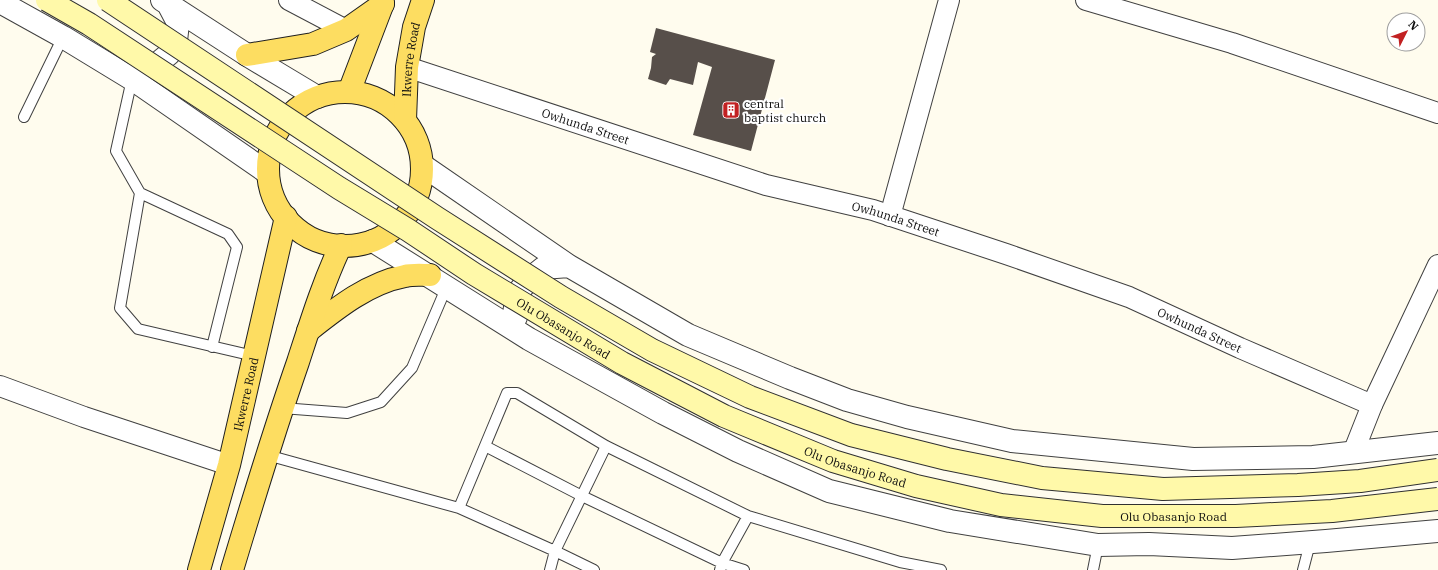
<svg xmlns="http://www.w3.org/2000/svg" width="1438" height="570" viewBox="0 0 1438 570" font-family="'IBM Plex Serif',serif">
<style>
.building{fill:#574f4a}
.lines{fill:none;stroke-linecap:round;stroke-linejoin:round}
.service-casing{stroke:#414141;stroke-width:12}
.minor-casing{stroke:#414141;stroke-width:22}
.tertiary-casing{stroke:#414141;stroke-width:24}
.primary-casing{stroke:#1f1f1f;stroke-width:24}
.service{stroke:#fff;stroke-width:10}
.minor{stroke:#fff;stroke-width:20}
.tertiary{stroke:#fff;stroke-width:22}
.primary{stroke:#fddd61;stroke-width:22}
.secondary-bridge-casing{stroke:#303030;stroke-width:24;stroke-linecap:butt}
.secondary-bridge{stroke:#fff9a9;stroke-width:22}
.labels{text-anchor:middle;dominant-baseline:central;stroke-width:4;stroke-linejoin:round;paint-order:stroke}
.street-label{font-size:12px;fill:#0e0e0e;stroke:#fff}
.poi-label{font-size:12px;fill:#0e0e0e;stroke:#fff;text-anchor:start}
</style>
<rect width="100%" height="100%" fill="#fffcee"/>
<path class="building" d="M656,28l119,32 -24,91 -58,-16 19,-68 -14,-5 -5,23 -23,-6 -4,6 -18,-6 3,-11 1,-11 4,-3 -6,-2z"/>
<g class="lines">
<defs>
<path id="service" d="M132,79l-16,72 24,42 -20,115 18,21 116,27
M24,117l39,-80
M140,193l88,41 9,13 -25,100
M282,408l65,5 34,-11 31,-34 35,-82
M485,446l97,50 140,67 22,7
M267,455l192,53 96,43 39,19
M459,508l48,-115h10l89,53 142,70 152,46 41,8
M550,570l5,-19 51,-105
M720,570l2,-7 26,-47
M1093,570l5,-25
M1303,570l7,-27"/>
<g id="minor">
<path d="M289,0l57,30"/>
<path d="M1086,0l146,43 206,70"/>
<path id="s1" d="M407,67l359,118 107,25 133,44 123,43 111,51 132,57"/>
<path d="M890,216l59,-216"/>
<path d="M0,386l84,31 145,48"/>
<path d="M1353,453l19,-48 66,-140"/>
</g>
<path id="tertiary" d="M162,0l85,55 70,42
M0,2l63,35 69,42 136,94
M136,71l5,-1 17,-7 11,-9 7,-13 2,-18 -10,-19
M422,165l147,101 119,69 102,43 57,22 60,17 105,24 181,18 120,-2 125,-14
M373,241l156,98 134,74 75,38 91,40 121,30 148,24 51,-1 83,4 94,-7 112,-10
M516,317l-2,-3 3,-20 11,-14 15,-12 26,-2"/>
<g id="primary">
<path d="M247,55l66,-11 33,-14 37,-26"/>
<path d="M349,92l34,-89"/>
<circle cx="345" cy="169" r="77"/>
<path id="s2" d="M405,120l2,-53 7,-40 9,-27"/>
<path d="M308,331c29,-23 60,-48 97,-55 8,-2 17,-1 25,-1"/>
<path id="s3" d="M199,570l30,-105 57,-248"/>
<path d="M232,570c21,-70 42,-139 66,-208 13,-40 25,-79 43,-117"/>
</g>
</defs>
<use href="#service" class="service-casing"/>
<use href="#minor" class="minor-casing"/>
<use href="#tertiary" class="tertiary-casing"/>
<use href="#primary" class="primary-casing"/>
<use href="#service" class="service"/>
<use href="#minor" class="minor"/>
<use href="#tertiary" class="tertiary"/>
<use href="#primary" class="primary"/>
<defs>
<g id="secondary-bridge">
<path id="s4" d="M47,0l42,24 250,164 69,42 66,44 148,89 102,53 109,45 83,25 85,19 101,11h134l96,-5 106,-12"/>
<path d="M108,0l329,218 124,79 91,53 98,47 101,38 96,24 95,19 121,11 135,-4 62,-4 78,-11"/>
</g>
</defs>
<use href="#secondary-bridge" class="secondary-bridge-casing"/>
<use href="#secondary-bridge" class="secondary-bridge"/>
</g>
<defs>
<symbol id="building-square" viewBox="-11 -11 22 22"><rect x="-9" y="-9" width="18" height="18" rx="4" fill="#c22122" stroke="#fff"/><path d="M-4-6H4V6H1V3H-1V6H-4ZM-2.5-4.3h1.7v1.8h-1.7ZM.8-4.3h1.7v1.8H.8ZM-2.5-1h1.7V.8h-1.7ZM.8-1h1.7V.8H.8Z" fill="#fff"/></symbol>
</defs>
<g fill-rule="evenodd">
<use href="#building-square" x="721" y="100" width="20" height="20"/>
</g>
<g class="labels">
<g class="street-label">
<text stroke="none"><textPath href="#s2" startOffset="61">Ikwerre Road</textPath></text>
<text stroke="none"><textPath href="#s1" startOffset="188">Owhunda Street</textPath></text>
<text stroke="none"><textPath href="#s1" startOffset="512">Owhunda Street</textPath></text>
<text stroke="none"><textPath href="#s4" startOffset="612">Olu Obasanjo Road</textPath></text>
<text stroke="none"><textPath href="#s1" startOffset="836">Owhunda Street</textPath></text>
<text stroke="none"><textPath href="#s3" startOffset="182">Ikwerre Road</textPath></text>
<text stroke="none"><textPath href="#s4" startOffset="936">Olu Obasanjo Road</textPath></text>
<text stroke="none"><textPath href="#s4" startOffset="1260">Olu Obasanjo Road</textPath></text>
</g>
<g class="poi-label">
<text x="744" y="103">central<tspan x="744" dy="14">baptist church</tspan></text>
</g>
</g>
<g transform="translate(1406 32) rotate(48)"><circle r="19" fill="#ffffff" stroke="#9f9f9f"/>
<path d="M0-3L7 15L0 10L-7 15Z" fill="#c22122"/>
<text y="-6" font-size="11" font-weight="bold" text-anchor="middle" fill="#0e0e0e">N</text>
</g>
</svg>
